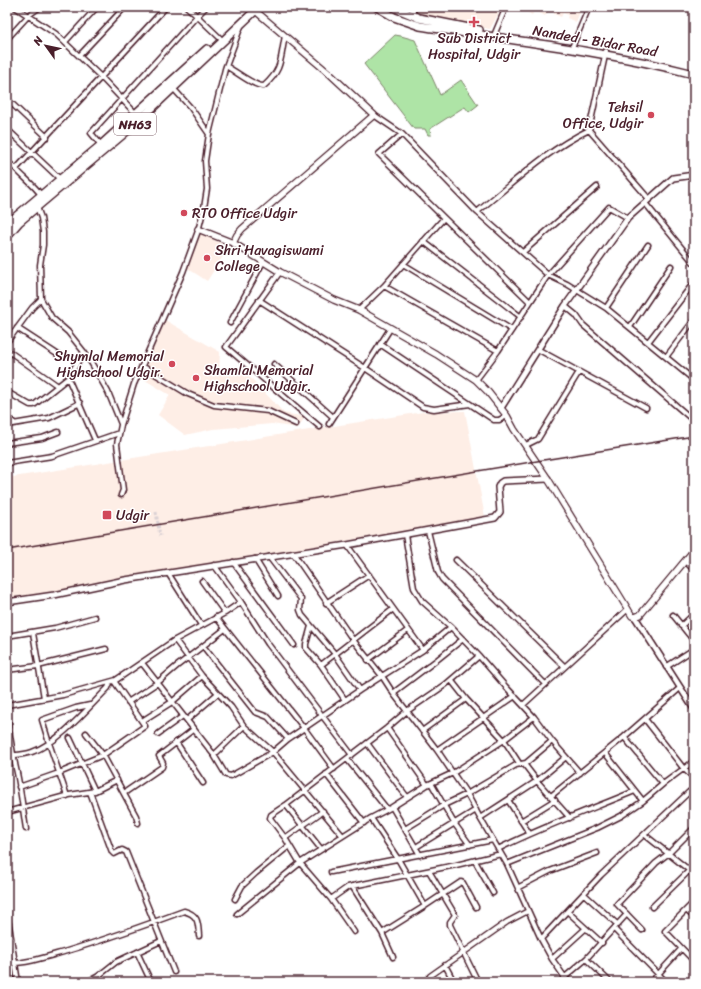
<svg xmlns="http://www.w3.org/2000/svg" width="701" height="989" viewBox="0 0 701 989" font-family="Sriracha,sans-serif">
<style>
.built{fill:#feeee6}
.green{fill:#aee4a6;stroke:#7c8268}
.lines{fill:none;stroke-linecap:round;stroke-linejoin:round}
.pedestrian-tunnel{stroke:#dbd2d5;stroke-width:3;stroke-dasharray:3 1.5;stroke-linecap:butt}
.minor-casing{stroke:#4a1f2b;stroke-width:7}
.tertiary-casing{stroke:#4a1f2b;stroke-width:8}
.secondary-casing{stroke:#4a1f2b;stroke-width:8}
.trunk-casing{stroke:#4a1f2b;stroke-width:10}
.minor{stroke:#fff;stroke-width:4}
.tertiary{stroke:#fff;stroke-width:5}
.secondary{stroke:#fff;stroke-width:5.5}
.trunk{stroke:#fff;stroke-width:7}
.rail{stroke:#4a1f2b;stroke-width:1.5}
.poi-dot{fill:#d1495b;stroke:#fff;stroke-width:1.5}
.labels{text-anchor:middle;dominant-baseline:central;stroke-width:3;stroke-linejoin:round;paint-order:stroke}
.shield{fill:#fff;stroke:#80626b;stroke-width:1}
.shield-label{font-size:13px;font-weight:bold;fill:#4a1f2b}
.poi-label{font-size:14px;fill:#4a1f2b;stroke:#fff;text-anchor:start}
.street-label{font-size:14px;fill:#4a1f2b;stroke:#fff}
</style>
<rect width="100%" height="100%" fill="#fff"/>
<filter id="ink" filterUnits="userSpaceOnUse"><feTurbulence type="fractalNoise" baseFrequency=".025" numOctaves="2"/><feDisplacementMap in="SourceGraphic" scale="8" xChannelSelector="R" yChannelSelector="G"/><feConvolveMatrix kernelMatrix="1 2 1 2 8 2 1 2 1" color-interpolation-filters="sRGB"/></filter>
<g filter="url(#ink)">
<path class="built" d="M416,7h86l-12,22 -70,-13 -6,-3z
M526,7h26l4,2 1,-2h9l-1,2 4,2 2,-4h11l-6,15 -9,-4 1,-3 -5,-2 -2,4 -7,-3v-2l-5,-3 -4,7 -7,-4 1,-3 -3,-2 -4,8 -8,-5z
M200,233l29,14 -22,34 -20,-13z
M165,320l55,32 -1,19 21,1 12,7 32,34 21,4 -7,11 -26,-4 -59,5 -28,6 -27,-20 12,-20 -30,-18z
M465,411l20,106 -428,74 -50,7v-120l416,-66z"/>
<path class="green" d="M395,35l6,1 14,4 25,55 21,-15 17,25 -9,7 -4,-5 -4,2 -31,20 1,6h-3l-3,-6h-11l-50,-65z"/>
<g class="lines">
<path class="pedestrian-tunnel" d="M156,512l4,24"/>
<defs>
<path id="minor" d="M15,7l41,27 45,43 36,38
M187,7l10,9 9,-9
M495,33l11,-26
M7,39l22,-24 11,-8
M65,42l32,-35
M573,45l16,-38
M606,51l-17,79 60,69
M79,56l46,-49
M226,66c9,5 29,21 38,20 19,-17 16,-27 21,-50
M172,87l19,21 18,26
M7,99l40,38
M374,115l28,19 75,78 71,63 19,9 39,24 88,72
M7,129l54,51
M101,145l-10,-12 106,-117 23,22
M7,161l9,8
M41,195c-7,-10 -17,-17 -25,-26l150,-162
M645,203l49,60
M37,207l4,11 2,14v13l-3,20 1,34 11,19 16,14 16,20 8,12 16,28 13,32
M477,212c36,-29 70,-62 112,-82
M444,218l86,84
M423,241l98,76
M523,252l74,-65
M403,264l109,66
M280,272l-54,75 94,80
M384,286l114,65
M259,300l106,68 58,39 11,2 36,-5
M565,306l11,9 7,10 111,96
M606,308l42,-63
M359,310l25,-24 60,-68 -65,-64 23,-20
M230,323l33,-61
M630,327l41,-61
M17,328l43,28
M7,342l25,-34 9,-9
M648,342l44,-57
M380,344l114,76h5l8,-4
M7,350l51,36
M539,350l107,58
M666,357l28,-37
M274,364l59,53
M142,366l46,28 26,11 54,6 28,13
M68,378l27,62
M476,380l22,-29 50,-76 61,-68 19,11
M7,392l23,13h4l34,-27 16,-26
M7,417l7,6
M329,424l61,-95
M7,425l42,-7 31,-15
M7,443l35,-5 16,-6
M526,445l12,-6 41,-67
M7,463l45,-7 67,-23
M121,495l2,-5 -6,-46 4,-19 13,-41 49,-112 15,-41 6,-23 3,-19 -2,-28 4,-27 16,-65 16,-43
M428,531l10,41 4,7 103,105
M405,535l9,53 8,13 29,26 28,29 27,31 28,30 18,24 28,32
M347,545l76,105
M293,553l60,87 29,36 11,17 44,57 30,44 13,24 27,46 34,75 11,20 16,23
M269,557l32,42 -1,11 2,5 33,39 25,36
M255,559l23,37
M456,560l108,106
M685,561l9,9
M233,562l61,83
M214,565l27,37 27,42 84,111
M168,573l33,52
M202,581l23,32 16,-11
M326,603l43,-28
M673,615l21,26
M216,617l88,111 30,41
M311,626l-5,18v4l15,17 24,35
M681,626l13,-12
M33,633l11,65
M7,636l48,-8 40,-11
M175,640l27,36 29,31 13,19 29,26 69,83
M203,646l52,66 13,5 20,22
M368,660l40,-30
M142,663l72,92 12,20 5,1 42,-24 15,-13 72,-49 63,-40 28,-23
M321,665l71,-55
M666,667l28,-18
M7,670l31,-4 68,-17
M451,680l15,19 38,41 15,23
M393,693l45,-34 25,-20
M128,702l29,-19 20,-17 48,-37
M7,705l56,-10 53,-15 59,-40 50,-27
M7,705c1,23 5,46 10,68 4,19 6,37 9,56
M523,705l105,-96
M645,719l39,50 10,9
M187,720l30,-26
M142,721l30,-19 30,-26
M387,728l40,57
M422,731l44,-32
M86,733l17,22 33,61 2,7
M158,734l25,-18
M624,737l39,47
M70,738l25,53
M176,742l27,41
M367,743l40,54
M437,750l78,-54
M605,753l38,48
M214,755l30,-29
M7,756c8,-1 17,-1 25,-4 28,-10 55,-43 76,-64l2,-5
M347,759l40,50
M524,764l13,17 33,37
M326,774l38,49
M431,783l23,40 16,22
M19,787l40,-14 44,-18 42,-29 -31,-45
M90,792l22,60 2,2 8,-4 4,2 48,120
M124,793l38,-26 1,-4 -4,-7 35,-27
M67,796l-18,-53 -7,-23 34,-12 14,-3
M551,796l73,-59 56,-49
M508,800l21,33
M286,805l-15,10 -1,3 15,20 15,25 31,36 23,33
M392,807l28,48
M7,812l62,-17 26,-4 22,-11
M371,818l27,41 27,47
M480,818l57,-37 29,-24
M521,821l34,-21
M405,829l39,-24 23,-11 49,-29 10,-2 26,-22
M645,835l44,35
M285,838l38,-27
M416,847l60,-37
M321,849l-35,-44 101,-77 20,-17 38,-26 34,-29
M498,849c44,-22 91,-39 137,-58
M475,861l18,32
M507,864l90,-36 24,-12 22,-15 20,-17 31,-23
M429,871l25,42 1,2 -5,7v3l28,57
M331,872l162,-32
M352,886l30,47 11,24
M519,887l31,-16 47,-18
M584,894l34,31
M235,899l7,-13 14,-13 33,-27
M331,899l17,-12 108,-22 45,-11
M694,902l-29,29 29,30
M652,907l42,-41
M686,910l8,7
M7,912l11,70
M568,912l34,31
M237,914l63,-51 71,-45 21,-11 35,-22 26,-12 51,-33 30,-23
M614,929l52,53
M642,930l-25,-26 39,-41 13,-10 25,-25
M382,933l43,-27 36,-24 2,1 13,24
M541,939l60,-64 88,-83 5,4
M137,952l14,30
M552,959l33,-30
M586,959l24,23
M7,963c20,1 42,-7 60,-12 40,-12 79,-26 117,-40 15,4 14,12 15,25
M445,965l9,17
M564,978l22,-19 41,-45
M87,982l10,-5 19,-15 45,-21
M426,982l4,-6 77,-54 21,-11
M651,982l30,-33"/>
<path id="tertiary" d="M411,15l3,-8
M501,408l64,-102 63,-88 45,-40 21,-3
M7,602l47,-7 71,-15 222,-35 148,-27 5,-6 -2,-25 2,-4 3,-2 45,-2
M635,617l59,92"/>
<path id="secondary" d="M252,8l79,67 43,40 -132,114 -5,6 -4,8 47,29 54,28 25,10 77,44 40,26 12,12 19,24 7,13 34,50 84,137 3,1 5,-2 54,-65
M198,229l35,14"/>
<path id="trunk" d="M377,7l17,10 26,9c91,14 184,25 274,48
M393,7l26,11 60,12
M7,224l94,-79 106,-96
M7,236l12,-14 114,-96 126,-119"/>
</defs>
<use href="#minor" class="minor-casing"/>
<use href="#tertiary" class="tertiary-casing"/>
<use href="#secondary" class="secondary-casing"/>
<use href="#trunk" class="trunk-casing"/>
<use href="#minor" class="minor"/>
<use href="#tertiary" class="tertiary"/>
<use href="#secondary" class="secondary"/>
<use href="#trunk" class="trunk"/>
<path class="rail" d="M7,550l530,-89 157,-25"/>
</g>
</g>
<g class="poi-dot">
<path d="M472 16h4v4h4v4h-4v4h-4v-4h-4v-4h4z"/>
<circle cx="651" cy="115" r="4"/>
<circle cx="184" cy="213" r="4"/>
<circle cx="207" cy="258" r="4"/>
<circle cx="172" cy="364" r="4"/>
<circle cx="196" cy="378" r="4"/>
<rect x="102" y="510" width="10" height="10" rx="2"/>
</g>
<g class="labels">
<rect class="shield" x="114" y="113" width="42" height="22" rx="3"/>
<g class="shield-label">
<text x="135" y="124">NH63</text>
</g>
<g class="poi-label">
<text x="474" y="38" text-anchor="middle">Sub District<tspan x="474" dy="16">Hospital, Udgir</tspan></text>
<text x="643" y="107" text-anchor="end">Tehsil<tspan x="643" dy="16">Office, Udgir</tspan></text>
<text x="192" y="213">RTO Office Udgir</text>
<text x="215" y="250">Shri Havagiswami<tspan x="215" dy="16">College</tspan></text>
<text x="164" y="356" text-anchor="end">Shymlal Memorial<tspan x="164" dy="16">Highschool Udgir.</tspan></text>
<text x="204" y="370">Shamlal Memorial<tspan x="204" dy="16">Highschool Udgir.</tspan></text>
<text x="116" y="515">Udgir</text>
</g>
<g class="street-label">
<text transform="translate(595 41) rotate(10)">Nanded - Bidar Road</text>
</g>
</g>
<rect width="701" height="989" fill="none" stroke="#fff" stroke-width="24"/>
<rect x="12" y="12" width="677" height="965" fill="none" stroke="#4a1f2b" stroke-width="1.5" filter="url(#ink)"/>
<g transform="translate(46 46) rotate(303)" stroke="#ffffff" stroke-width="3" paint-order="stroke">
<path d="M0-3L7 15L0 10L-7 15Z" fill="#4a1f2b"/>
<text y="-6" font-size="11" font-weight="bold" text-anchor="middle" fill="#4a1f2b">N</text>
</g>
</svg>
